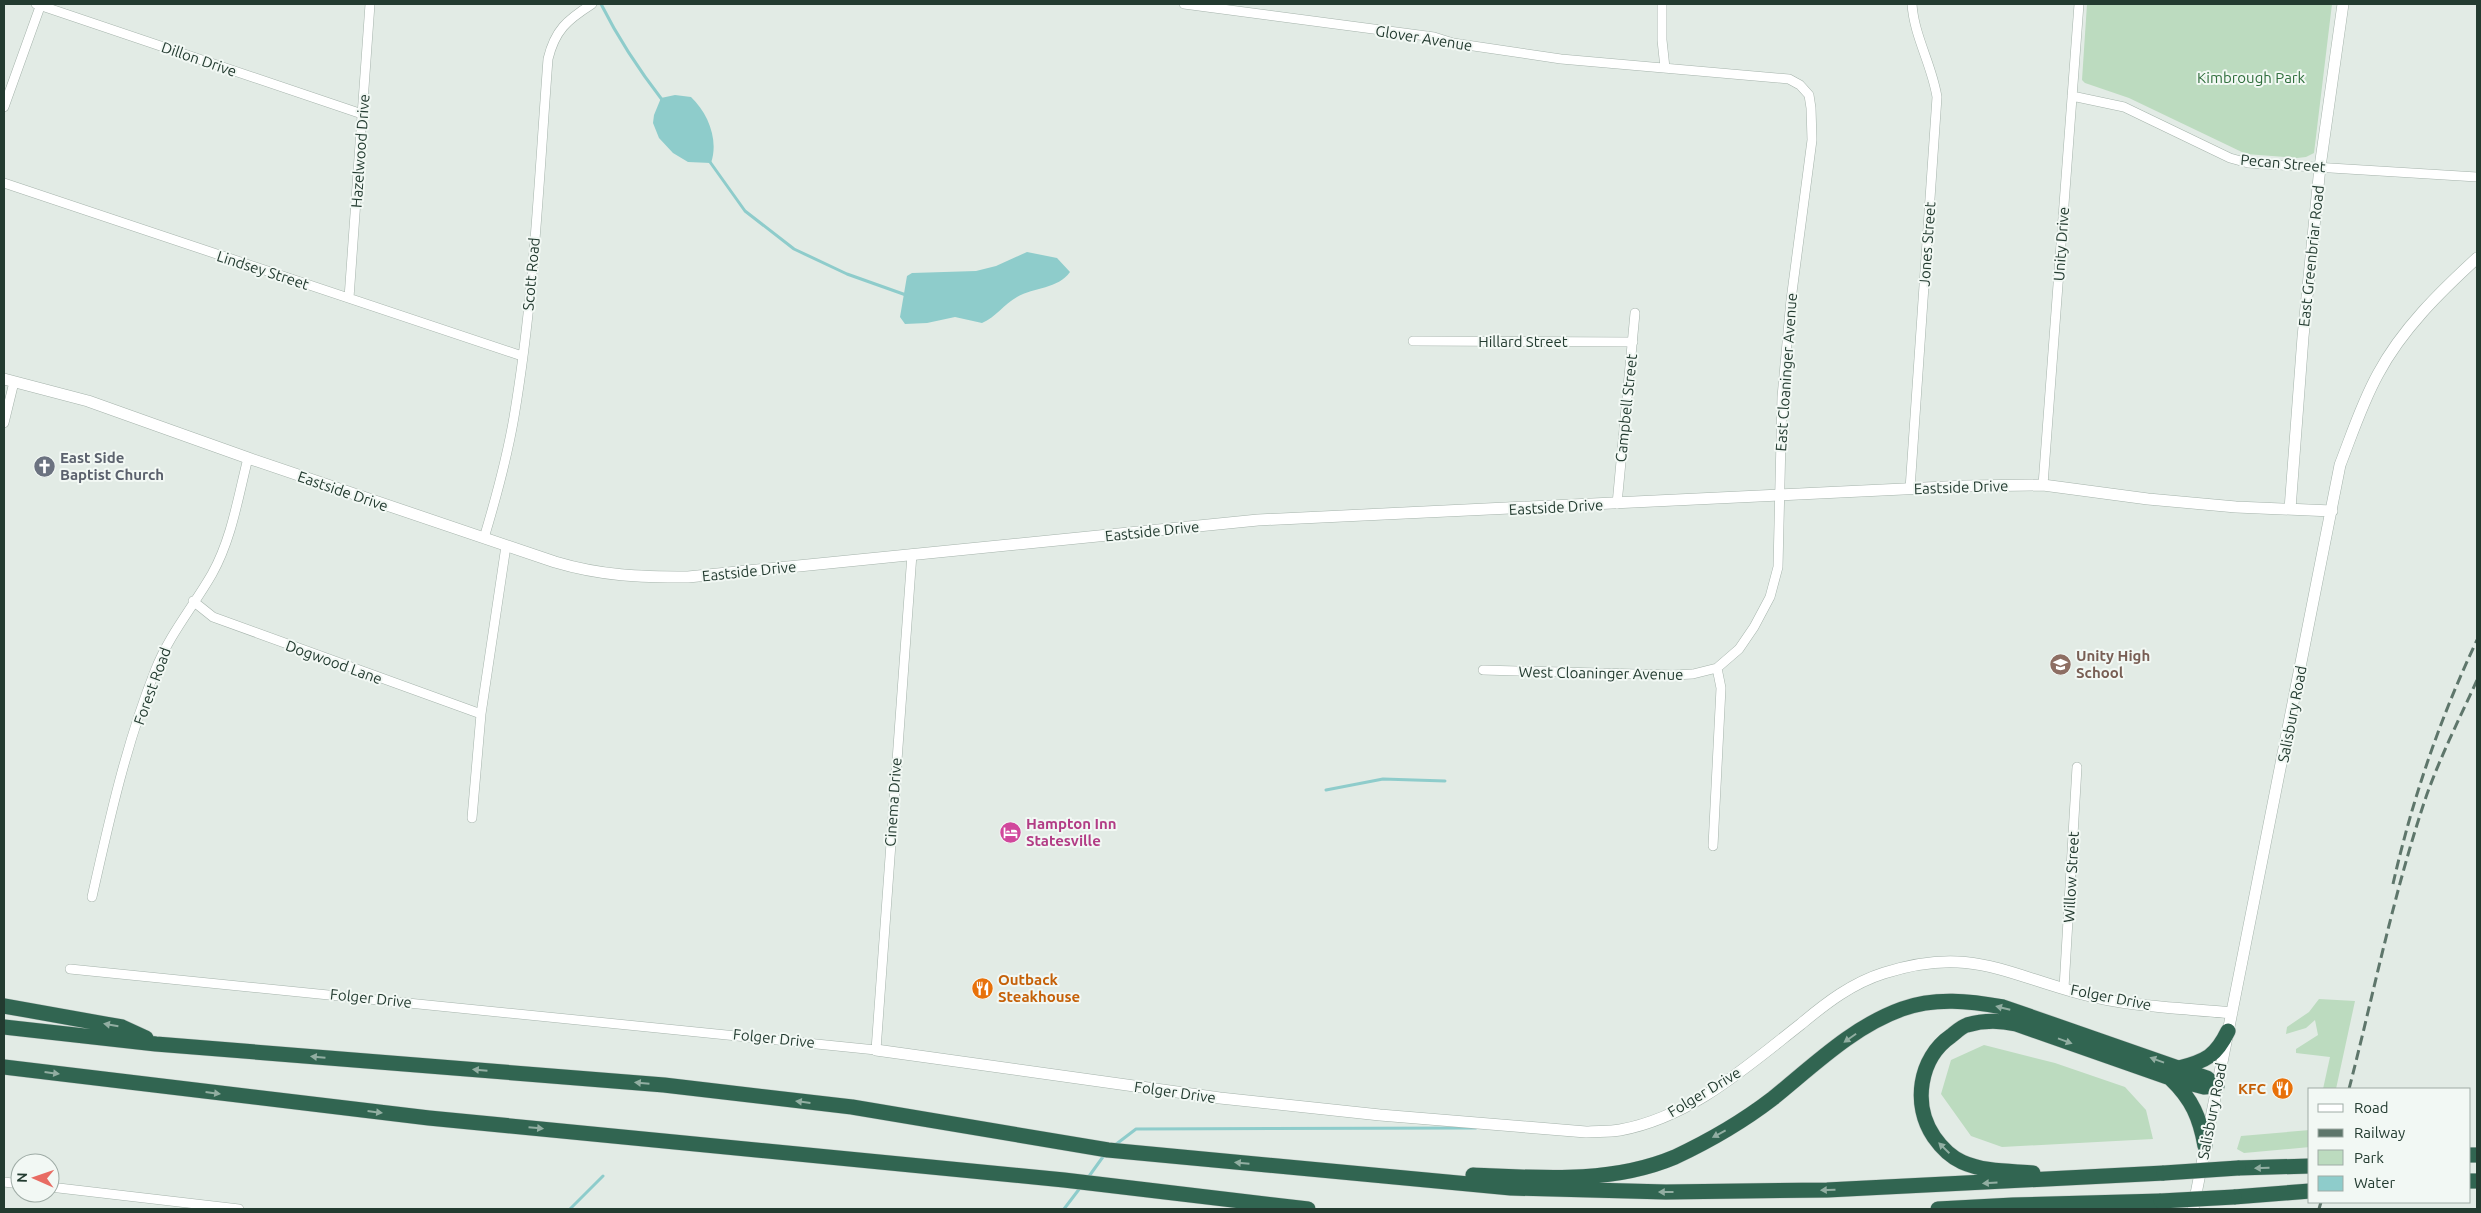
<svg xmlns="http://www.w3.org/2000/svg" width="2481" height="1213" viewBox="0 0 2481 1213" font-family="Ubuntu,sans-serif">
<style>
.green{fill:#bcdbbf}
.water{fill:#8ecccb}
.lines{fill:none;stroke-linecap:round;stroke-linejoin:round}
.stream{stroke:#8ecccb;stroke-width:3}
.minor-casing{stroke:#a5b3ab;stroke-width:10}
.tertiary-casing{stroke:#a5b3ab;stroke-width:12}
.motorway-casing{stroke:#c1c8c5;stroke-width:16}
.minor{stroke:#fff;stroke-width:9}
.tertiary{stroke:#fff;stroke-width:11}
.motorway{stroke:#316551;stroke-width:15}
.rail{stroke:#5e766b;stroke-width:3;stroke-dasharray:10 5;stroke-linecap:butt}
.motorway-bridge-casing{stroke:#c1c8c5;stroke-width:16;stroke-linecap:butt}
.motorway-bridge{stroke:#316551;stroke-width:15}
.oneway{fill:#92aea2}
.labels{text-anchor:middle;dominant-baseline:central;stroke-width:4;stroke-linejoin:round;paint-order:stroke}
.street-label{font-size:15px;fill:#233b30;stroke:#f2f8f4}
.park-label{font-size:15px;fill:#306f3d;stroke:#f2f8f4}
.worship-label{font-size:15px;font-weight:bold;fill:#5b616d;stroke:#f2f8f4;text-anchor:start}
.education-label{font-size:15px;font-weight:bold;fill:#785e54;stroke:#f2f8f4;text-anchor:start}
.hotel-label{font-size:15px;font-weight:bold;fill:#b23c85;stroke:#f2f8f4;text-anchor:start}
.food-label{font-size:15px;font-weight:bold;fill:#c56008;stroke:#f2f8f4;text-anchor:start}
</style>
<rect width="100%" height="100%" fill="#e2ebe5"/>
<path class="green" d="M2087,4h245l-18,149 -8,4 -9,1 -51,-4 -117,-56 -44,-15 -3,-3z
M2319,999l36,2 -19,88h-13l7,-32 -34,-4v-4l22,-14 -3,-15 -9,8 -20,6 1,-7 22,-15z
M1984,1045l71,18 70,24 21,23 7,29 -151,8 -31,-11 -30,-42 10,-34z
M2310,1130v17l-66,6 -7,-4 4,-13z"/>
<path class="water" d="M675,95l16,2c17,16 28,43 20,66l-23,-1 -15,-9 -14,-15 -6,-15 1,-8 7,-17z
M1027,252l30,6 13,14c-12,17 -36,15 -53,25 -13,7 -21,20 -35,26l-27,-6 -28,6 -22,1 -5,-7 7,-41 5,-3 64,-2 20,-5z"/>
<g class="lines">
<path class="stream" d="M601,4c18,36 38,66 62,97
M710,162l35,49 49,38 53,25 59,21
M1326,790l57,-11 62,2
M1115,1145l21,-16 340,-1
M1087,1179l18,-25
M570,1209l33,-33
M1064,1209l16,-21"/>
<defs>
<path id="minor" d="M36,4l326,110
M1184,4l250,33 19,6 108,16 228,20 11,6 9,10 2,13 1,32 -21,160 -9,97 -4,170 -8,30 -16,30 -15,22 -22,19 4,20 -8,158
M1662,4v36l3,28
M2072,96l52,11 106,51 18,5 229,14
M4,107l37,-103
M4,183l518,173
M349,298l21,-294
M1413,341l220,1
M4,423l10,-41
M2043,485l36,-481
M1910,489l27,-392c-5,-32 -23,-61 -25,-93
M1617,504l18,-191
M484,538c12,-40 23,-80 30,-121 20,-118 25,-239 34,-358 7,-29 19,-39 44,-55
M193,601l20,16 268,97
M1483,670l190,5 20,-1 24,-6
M472,818l9,-104 25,-168
M92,897c17,-76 34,-153 63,-226 14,-36 38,-64 57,-97 20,-36 26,-77 36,-116
M70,969l806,81 36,-496
M2064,988l13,-221
M4,1182l16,2
M50,1187l189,22"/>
<path id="tertiary" d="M4,379l84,22 160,57 307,104c47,14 85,15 133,15l570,-57 708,-34 77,-1 105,14 88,8 96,4
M2290,509l13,-172 17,-170 23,-163
M876,1050l344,48 160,17 206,17c11,-1 23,0 34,-2 71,-13 126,-63 181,-106 25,-21 51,-41 83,-51 85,-27 119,0 198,21 48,13 100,14 150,19
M2193,1209l147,-744c12,-31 22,-62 38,-91 24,-45 62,-82 99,-116"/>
<path id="motorway" d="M4,1006l118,21 24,11
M4,1027l152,17 508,41 188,22 256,43 403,38 155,4 161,-2 337,-17
M4,1067l425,51 635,62 244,29
M2179,1068c27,-7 37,-12 49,-37
M2171,1079c21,20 29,39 34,67
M2470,1155h7
M2238,1168l72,-2
M2033,1173c-23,-2 -49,-1 -71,-11 -11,-5 -21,-15 -28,-25 -22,-32 -15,-79 17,-101 5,-4 10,-9 16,-11 17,-5 32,-5 49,-1l154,54 34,9 12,-1
M1473,1175c67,3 138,9 202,-18 34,-16 67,-35 97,-58 41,-33 80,-72 130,-90 33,-12 68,-8 101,-2l204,71 10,8
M2470,1181h7
M2234,1197l76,-6
M1938,1209l75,-4 148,-4"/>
</defs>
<use href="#minor" class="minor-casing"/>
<use href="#tertiary" class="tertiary-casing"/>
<use href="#motorway" class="motorway-casing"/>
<use href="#minor" class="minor"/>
<use href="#tertiary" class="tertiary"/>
<use href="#motorway" class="motorway"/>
<path class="rail" d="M2393,884c19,-84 47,-166 84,-244
M2349,1089c24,-93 43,-188 73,-280 14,-44 36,-87 55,-129
M2319,1209l2,-7"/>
<defs>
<path id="motorway-bridge" d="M2164,1173l74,-5
M2161,1201l73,-4"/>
</defs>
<use href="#motorway-bridge" class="motorway-bridge-casing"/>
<use href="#motorway-bridge" class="motorway-bridge"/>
</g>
<defs><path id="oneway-solid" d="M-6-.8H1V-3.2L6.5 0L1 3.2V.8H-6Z" transform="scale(1.25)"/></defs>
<g class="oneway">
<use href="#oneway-solid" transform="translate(2003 1008) rotate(-166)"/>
<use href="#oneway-solid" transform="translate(111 1025) rotate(-170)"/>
<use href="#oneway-solid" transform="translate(1850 1038) rotate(145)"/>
<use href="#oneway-solid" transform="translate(2065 1041) rotate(20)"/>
<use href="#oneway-solid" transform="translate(318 1057) rotate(-175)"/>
<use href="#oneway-solid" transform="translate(2157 1060) rotate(-160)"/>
<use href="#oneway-solid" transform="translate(480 1070) rotate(-175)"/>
<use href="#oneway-solid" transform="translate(52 1073) rotate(7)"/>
<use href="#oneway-solid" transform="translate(642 1083) rotate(-175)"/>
<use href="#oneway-solid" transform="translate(213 1093) rotate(7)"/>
<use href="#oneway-solid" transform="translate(803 1102) rotate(-173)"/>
<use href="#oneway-solid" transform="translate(375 1112) rotate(7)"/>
<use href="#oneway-solid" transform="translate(536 1128) rotate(5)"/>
<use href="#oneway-solid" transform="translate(1719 1134) rotate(152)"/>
<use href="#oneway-solid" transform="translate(1944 1148) rotate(-136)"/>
<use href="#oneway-solid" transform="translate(1242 1163) rotate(-175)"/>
<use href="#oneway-solid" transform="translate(2262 1168) rotate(179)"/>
<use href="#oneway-solid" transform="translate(1990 1183) rotate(177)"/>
<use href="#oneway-solid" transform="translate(1828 1190) rotate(178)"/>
<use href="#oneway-solid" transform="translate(1666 1192) rotate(-180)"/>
</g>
<defs>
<symbol id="church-disc" viewBox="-11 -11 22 22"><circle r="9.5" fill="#6b7280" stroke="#f2f8f4"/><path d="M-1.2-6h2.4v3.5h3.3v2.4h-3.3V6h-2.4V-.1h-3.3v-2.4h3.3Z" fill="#fff"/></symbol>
<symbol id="school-disc" viewBox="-11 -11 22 22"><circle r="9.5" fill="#8d6e63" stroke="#f2f8f4"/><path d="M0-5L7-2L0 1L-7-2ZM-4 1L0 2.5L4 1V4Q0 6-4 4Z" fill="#fff"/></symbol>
<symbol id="hotel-disc" viewBox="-11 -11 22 22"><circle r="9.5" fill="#d1479c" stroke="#f2f8f4"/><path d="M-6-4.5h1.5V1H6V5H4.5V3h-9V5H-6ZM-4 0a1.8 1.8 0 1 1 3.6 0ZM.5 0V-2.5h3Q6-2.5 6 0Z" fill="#fff"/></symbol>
<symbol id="restaurant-disc" viewBox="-11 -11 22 22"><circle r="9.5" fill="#e8710a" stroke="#f2f8f4"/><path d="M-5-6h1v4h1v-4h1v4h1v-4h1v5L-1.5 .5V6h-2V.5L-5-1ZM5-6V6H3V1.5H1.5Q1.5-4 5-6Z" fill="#fff"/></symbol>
</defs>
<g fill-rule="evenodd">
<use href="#church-disc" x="32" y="454" width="25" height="25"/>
<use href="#school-disc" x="2048" y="652" width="25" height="25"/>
<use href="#hotel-disc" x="998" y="820" width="25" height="25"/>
<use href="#restaurant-disc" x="970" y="976" width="25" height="25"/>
<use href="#restaurant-disc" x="2270" y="1076" width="25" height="25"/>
</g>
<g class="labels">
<g class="street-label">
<text transform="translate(1424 38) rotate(9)">Glover Avenue</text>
<text transform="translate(199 59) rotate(19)">Dillon Drive</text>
<text transform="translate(360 151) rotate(-86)">Hazelwood Drive</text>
<text transform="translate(2283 163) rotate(5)">Pecan Street</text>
<text transform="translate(1927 244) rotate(-86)">Jones Street</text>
<text transform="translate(2061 244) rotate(-86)">Unity Drive</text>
<text transform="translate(2311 256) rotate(-84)">East Greenbriar Road</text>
<text transform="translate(263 270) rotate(18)">Lindsey Street</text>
<text transform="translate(531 274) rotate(-85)">Scott Road</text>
<text x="1523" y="341">Hillard Street</text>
<text transform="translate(1786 372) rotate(-86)">East Cloaninger Avenue</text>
<text transform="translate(1626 408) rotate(-84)">Campbell Street</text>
<text transform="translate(1961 487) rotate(-2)">Eastside Drive</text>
<text transform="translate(343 491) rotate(19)">Eastside Drive</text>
<text transform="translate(1556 507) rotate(-3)">Eastside Drive</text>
<text transform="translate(1152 531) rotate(-6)">Eastside Drive</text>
<text transform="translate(749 571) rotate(-6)">Eastside Drive</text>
<text transform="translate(334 662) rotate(20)">Dogwood Lane</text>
<text transform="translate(1601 673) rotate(1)">West Cloaninger Avenue</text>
<text transform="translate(152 686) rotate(-70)">Forest Road</text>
<text transform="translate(2292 714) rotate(-79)">Salisbury Road</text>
<text transform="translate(893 802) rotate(-86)">Cinema Drive</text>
<text transform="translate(2071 877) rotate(-87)">Willow Street</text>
<text transform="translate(2111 997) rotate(11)">Folger Drive</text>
<text transform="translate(371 998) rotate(6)">Folger Drive</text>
<text transform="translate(774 1038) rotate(6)">Folger Drive</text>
<text transform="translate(1175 1092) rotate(8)">Folger Drive</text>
<text transform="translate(1704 1092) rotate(-31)">Folger Drive</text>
<text transform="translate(2212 1111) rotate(-79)">Salisbury Road</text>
</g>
<g class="park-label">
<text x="2251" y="77">Kimbrough Park</text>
</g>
<g class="worship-label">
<text x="60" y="457">East Side<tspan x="60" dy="17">Baptist Church</tspan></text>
</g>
<g class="education-label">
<text x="2076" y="655">Unity High<tspan x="2076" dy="17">School</tspan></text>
</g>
<g class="hotel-label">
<text x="1026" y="823">Hampton Inn<tspan x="1026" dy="17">Statesville</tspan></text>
</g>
<g class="food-label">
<text x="998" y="979">Outback<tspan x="998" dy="17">Steakhouse</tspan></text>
<text x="2266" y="1088" text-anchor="end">KFC</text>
</g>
</g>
<rect width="2481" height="1213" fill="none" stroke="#233b30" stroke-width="10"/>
<rect x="2308" y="1088" width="162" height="115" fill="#f2f8f4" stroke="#9faca6"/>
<rect x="2318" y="1104" width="25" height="8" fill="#ffffff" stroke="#9faca6"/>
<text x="2354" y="1113" font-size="15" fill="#233b30">Road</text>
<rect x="2318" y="1129" width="25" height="8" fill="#5e766b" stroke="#9faca6"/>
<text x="2354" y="1138" font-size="15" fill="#233b30">Railway</text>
<rect x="2318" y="1150" width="25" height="15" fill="#bcdbbf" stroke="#9faca6"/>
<text x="2354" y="1163" font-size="15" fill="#233b30">Park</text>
<rect x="2318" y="1176" width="25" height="15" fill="#8ecccb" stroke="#9faca6"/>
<text x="2354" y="1188" font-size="15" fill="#233b30">Water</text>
<g transform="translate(35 1178) rotate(272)"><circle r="24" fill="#f2f8f4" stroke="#9faca6"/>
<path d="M0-4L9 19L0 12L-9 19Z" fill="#e86c63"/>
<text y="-8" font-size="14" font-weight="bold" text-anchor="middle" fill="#233b30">N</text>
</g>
</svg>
